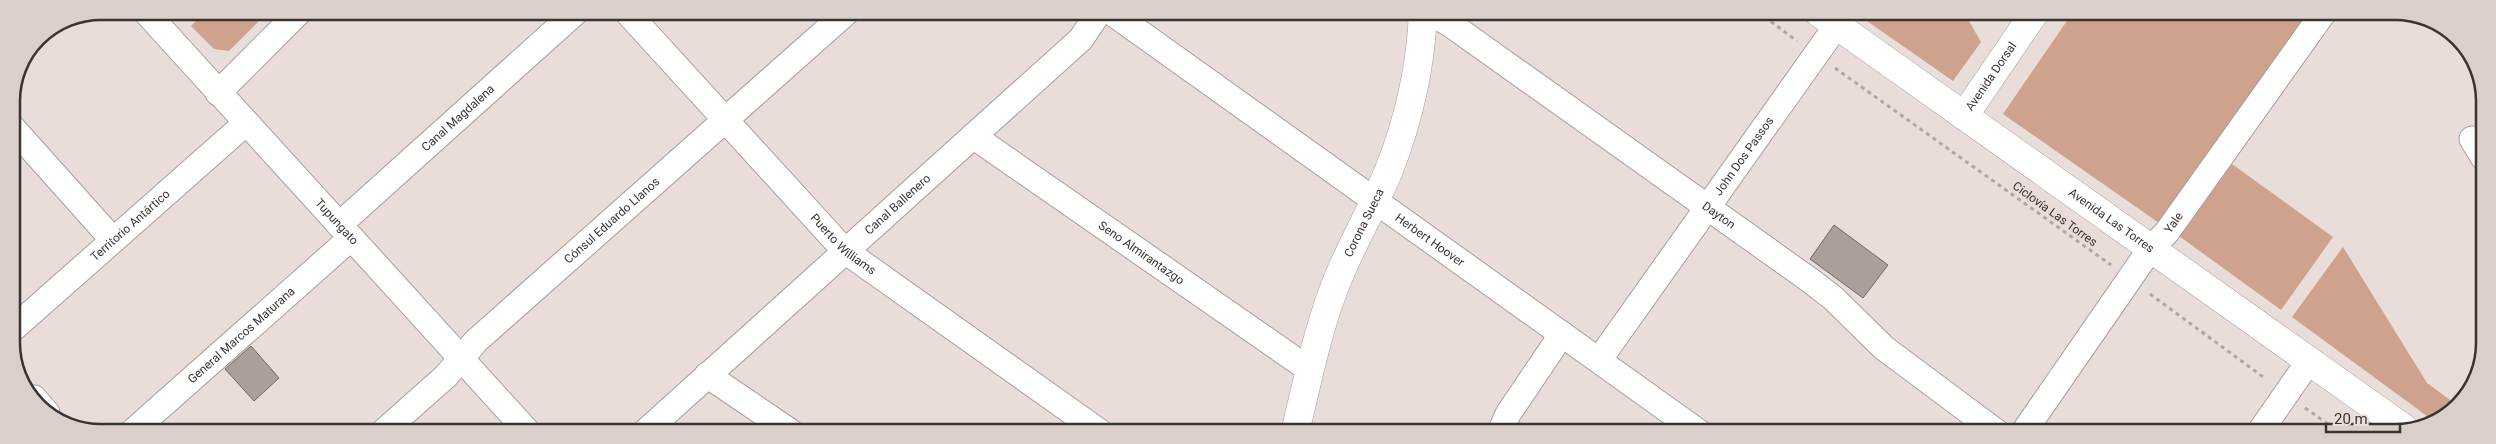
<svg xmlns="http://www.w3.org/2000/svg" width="2496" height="444" viewBox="0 0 2496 444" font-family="Roboto,sans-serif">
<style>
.green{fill:#cfa28d}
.building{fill:#a99f9b;stroke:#706763}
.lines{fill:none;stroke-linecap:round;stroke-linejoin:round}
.street-casing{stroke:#a99f9a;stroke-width:27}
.secondary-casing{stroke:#a99f9a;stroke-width:29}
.path{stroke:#b0a7a3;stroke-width:3;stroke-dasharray:4 4;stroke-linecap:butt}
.street{stroke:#fff;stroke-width:25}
.secondary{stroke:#fff;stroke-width:28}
.labels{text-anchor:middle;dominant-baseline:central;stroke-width:4.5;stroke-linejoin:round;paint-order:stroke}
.street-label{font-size:12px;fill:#383432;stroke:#e8ddd8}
.rim{fill:none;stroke:#383432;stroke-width:2.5}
</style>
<rect width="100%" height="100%" fill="#e8ddd8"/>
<path class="green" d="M206,11h63l-40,40 -15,-2 -23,-23z
M1854,12h101l14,9 12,21 -28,39z
M2073,12h236l-150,211 -156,-109z
M2232,164l101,73 -52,73 -102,-74z
M2343,247l84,136 30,22 -3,6 -23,8 -139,-102z"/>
<path class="building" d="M1834,225l54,40 -25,33 -53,-39z
M251,346l28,32 -25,23 -29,-32z"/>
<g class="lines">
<defs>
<g id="street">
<path id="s1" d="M145,11l383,421"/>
<path id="s2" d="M626,11l219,240 255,181"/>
<path id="s3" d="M1111,12l589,421"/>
<path id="s4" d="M1428,12l22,12 361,257 22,17 51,50 114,85"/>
<path d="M218,93l82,-82"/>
<path d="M12,127l101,113"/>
<path id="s5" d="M973,136l337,234"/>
<path d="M2472,139l11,18"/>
<path id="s6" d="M339,225l238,-214"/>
<path id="s7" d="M14,328l232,-205"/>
<path id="s8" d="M1599,360l238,-335"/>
<path d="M707,375l84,57"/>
<path d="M34,398l13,15"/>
<path id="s9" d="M132,432l219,-194"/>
<path id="s10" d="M383,432l63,-56 30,-35 371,-329"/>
<path id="s11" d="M645,432l436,-393 18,-27"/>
<path d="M1500,432l8,-18 54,-80"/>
<path id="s12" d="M2023,433l128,-185 16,-16 157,-220"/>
<path d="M2259,433l50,-72"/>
</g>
<g id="secondary">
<path id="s13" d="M1818,12l587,417"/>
<path id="s14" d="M1964,116l71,-104"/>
<path id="s15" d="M1295,432c13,-52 23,-106 44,-156 15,-36 35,-70 50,-106 20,-51 32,-104 34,-158"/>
</g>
</defs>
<use href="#street" class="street-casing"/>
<use href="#secondary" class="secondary-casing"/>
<path class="path" d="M1758,12l39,29
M1835,68l276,197
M2150,294l116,85
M2305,408l36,25"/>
<use href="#street" class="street"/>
<use href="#secondary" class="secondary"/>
</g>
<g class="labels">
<g class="street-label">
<text stroke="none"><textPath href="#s14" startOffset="48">Avenida Dorsal</textPath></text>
<text stroke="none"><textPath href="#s6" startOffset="160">Canal Magdalena</textPath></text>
<text stroke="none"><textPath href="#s8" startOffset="250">John Dos Passos</textPath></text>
<text stroke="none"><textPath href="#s11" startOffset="340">Canal Ballenero</textPath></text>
<text transform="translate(2055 214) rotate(36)">Ciclovía Las Torres</text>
<text stroke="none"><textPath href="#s4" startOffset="355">Dayton</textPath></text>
<text stroke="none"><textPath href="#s10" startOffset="312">Cónsul Eduardo Llanos</textPath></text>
<text stroke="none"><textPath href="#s13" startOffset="360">Avenida Las Torres</textPath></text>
<text stroke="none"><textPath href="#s1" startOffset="285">Tupungato</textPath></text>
<text stroke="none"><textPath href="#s12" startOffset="259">Yale</textPath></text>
<text stroke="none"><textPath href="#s15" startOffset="221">Corona Sueca</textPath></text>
<text stroke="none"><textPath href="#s7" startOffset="155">Territorio Antártico</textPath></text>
<text stroke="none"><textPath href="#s3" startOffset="392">Herbert Hoover</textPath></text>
<text stroke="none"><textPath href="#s2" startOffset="319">Puerto Williams</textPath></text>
<text stroke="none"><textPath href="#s5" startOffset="205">Seno Almirantazgo</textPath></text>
<text stroke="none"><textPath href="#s9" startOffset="146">General Marcos Maturana</textPath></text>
</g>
</g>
<path d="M0 0H2496V444H0ZM101 20H2395A81 81 0 0 1 2476 101V343A81 81 0 0 1 2395 424H101A81 81 0 0 1 20 343V101A81 81 0 0 1 101 20Z" fill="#dacfcb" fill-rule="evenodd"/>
<path class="rim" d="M101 20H2395A81 81 0 0 1 2476 101V343A81 81 0 0 1 2395 424H101A81 81 0 0 1 20 343V101A81 81 0 0 1 101 20Z"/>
<path d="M2326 424v8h74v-8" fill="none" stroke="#383432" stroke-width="2.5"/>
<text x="2334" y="424" font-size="15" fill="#383432" stroke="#e8ddd8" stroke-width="4" paint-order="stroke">20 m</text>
</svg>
